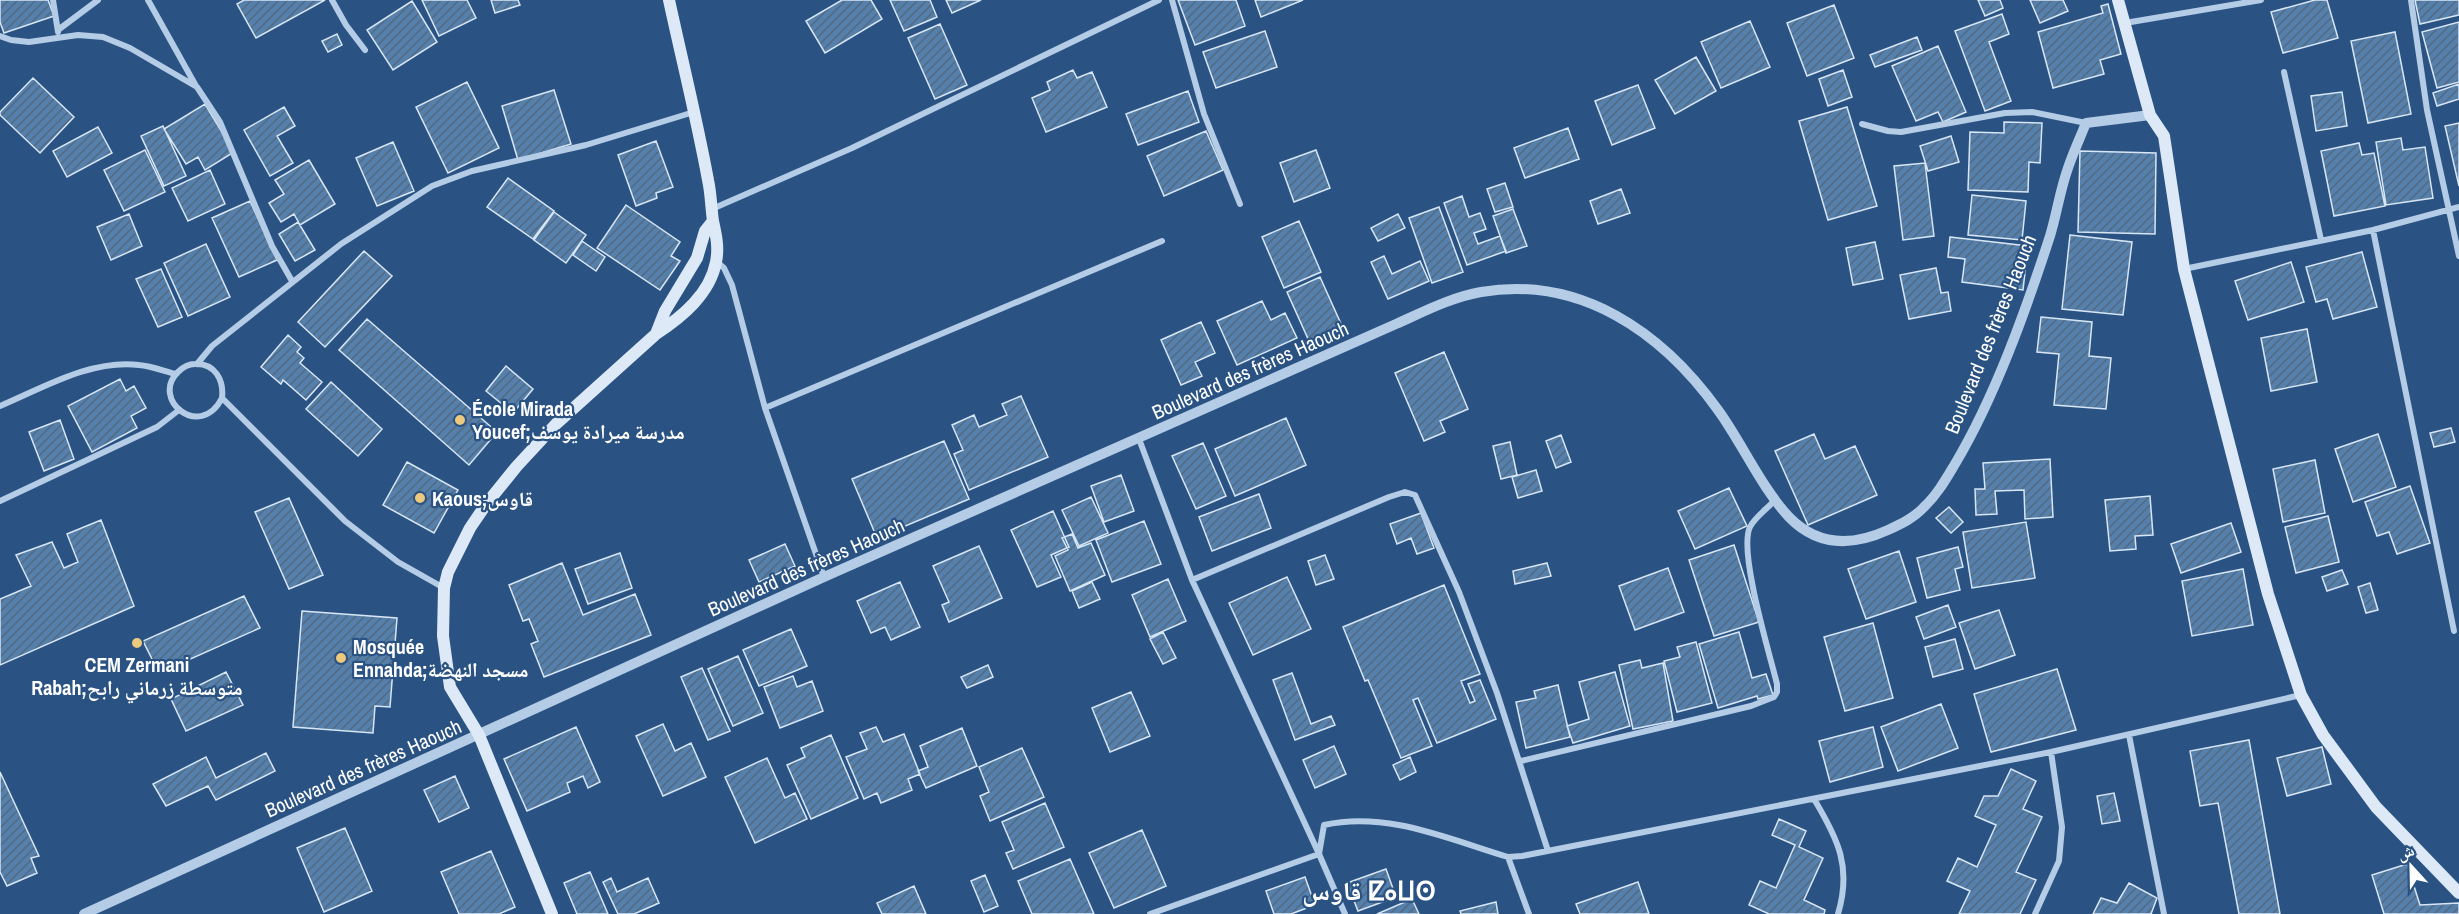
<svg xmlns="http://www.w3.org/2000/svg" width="2459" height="914" viewBox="0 0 2459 914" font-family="'Archivo Narrow','Noto Naskh Arabic','Noto Sans Tifinagh',sans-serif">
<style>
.building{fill:url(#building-hatch);stroke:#d7e6f5;stroke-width:1.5}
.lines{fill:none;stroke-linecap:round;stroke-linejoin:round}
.minor{stroke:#b4cce6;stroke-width:6}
.tertiary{stroke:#b4cce6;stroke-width:10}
.secondary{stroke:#dde9f6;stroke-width:12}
.poi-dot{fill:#ecc97c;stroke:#2a5383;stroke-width:2}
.labels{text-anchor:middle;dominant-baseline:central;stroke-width:4.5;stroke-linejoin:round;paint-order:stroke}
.street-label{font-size:20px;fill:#fff;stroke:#2a5383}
.poi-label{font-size:20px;font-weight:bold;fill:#fff;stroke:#2a5383;text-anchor:start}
.district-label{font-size:26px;font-weight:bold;fill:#fff;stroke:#2a5383}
</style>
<defs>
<pattern id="building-hatch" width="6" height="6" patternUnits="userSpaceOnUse" patternTransform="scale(1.5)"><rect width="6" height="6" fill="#5680ac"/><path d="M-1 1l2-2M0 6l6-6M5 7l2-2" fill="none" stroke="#526981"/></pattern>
</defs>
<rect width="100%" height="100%" fill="#2a5383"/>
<path class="building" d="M0,0h48l6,16 -50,17 -4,-11z
M244,0h81l-69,38 -19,-34z
M422,0h45l9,18 -37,18z
M491,0h27l2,5 -25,8z
M842,0h29l11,19 -57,34 -19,-32z
M890,0h40l7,17 -33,14z
M946,0h35l-29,13z
M1178,0h58l9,26 -50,19z
M1255,0h48l-42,17z
M1978,0h22l3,8 -18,8z
M2030,0h33l5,11 -28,12z
M2315,0h12l11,38 -55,15 -12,-41z
M2415,0h44v15l-39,9z
M412,1l25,41 -44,28 -26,-40z
M2108,4l13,50 -21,6 4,14 -51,14 -15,-56 65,-19 -2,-7z
M1834,5l20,53 -47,18 -20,-53z
M2002,14l7,20 -20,8 22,59 -26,10 -30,-80z
M1750,21l20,46 -49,21 -20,-46z
M2459,22v60l-22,6 -15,-56z
M940,24l27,61 -32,14 -27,-61z
M1265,31l12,36 -61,21 -13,-36z
M2395,32l16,82 -43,9 -17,-82z
M337,34l5,11 -14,7 -6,-11z
M1917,37l5,13 -47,17 -5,-12z
M1938,46l28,66 -23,10 -5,-10 -22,9 -24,-55z
M1696,57l20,34 -41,23 -20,-34z
M1073,70l4,8 15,-6 15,35 -61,25 -14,-34 18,-8 -3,-8z
M1843,70l9,27 -24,9 -9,-27z
M33,78l41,39 -34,36 -40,-38v-3z
M467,82l32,66 -51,25 -32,-66z
M2459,84v15l-22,7 -4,-13z
M1638,85l17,43 -43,17 -17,-44z
M554,90l17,54 -53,16 -16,-54z
M1188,91l11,31 -61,23 -12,-31z
M2342,92l5,34 -31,5 -5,-35z
M205,104l29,48 -29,18 -7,-13 -12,7 -22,-35z
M284,107l11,19 -18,10 16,27 -23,13 -26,-46z
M1847,107l30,99 -49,14 -29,-99z
M2004,122l38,1 -2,40 -11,-1 -1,30 -60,-2 2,-58 34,1z
M2459,123v63l-14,-60z
M163,126l23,50 -22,10 -23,-50z
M98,127l14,26 -45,24 -14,-26z
M1568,128l11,31 -54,19 -11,-30z
M1206,131l17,39 -59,26 -17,-40z
M1951,136l8,26 -31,9 -8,-25z
M2401,138l2,12 22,-3 8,51 -47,7 -10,-63z
M656,141l17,46 -17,6 1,5 -21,8 -18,-51z
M393,142l21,49 -37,15 -21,-48z
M2359,143l3,12 12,-2 11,53 -51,10 -13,-65z
M145,150l20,42 -41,19 -20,-41z
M1316,150l14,38 -36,14 -14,-39z
M2080,151l76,2 -1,81 -77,-2z
M309,160l26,44 -35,21 -6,-11 -13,8 -12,-19 15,-9 -9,-14z
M1925,163l9,73 -31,4 -9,-74z
M210,170l15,34 -37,17 -16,-33z
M508,178l46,33 -21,28 -46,-32z
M1505,183l8,24 -18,5 -8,-23z
M1621,189l9,24 -32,11 -8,-23z
M1972,195l54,6 -4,39 -54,-5z
M1462,196l7,21 11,-4 6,16 -12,4 4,11 22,-8 6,15 -39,14 -23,-62z
M250,201l27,59 -38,17 -27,-59z
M626,205l54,37 -9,14 9,5 -20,29 -63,-42z
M1439,207l24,65 -31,11 -23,-65z
M1513,209l14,37 -21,7 -13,-37z
M554,212l32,23 -20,28 -32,-23z
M129,214l13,32 -31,14 -14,-33z
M1398,214l7,14 -27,13 -7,-13z
M1299,221l22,51 -37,16 -22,-51z
M298,222l17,28 -20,11 -16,-27z
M2070,235l62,7 -9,73 -61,-6z
M1950,237l78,9 -5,44 -61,-8 3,-23 -17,-2z
M582,241l23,16 -9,14 -23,-16z
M1875,242l8,37 -30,6 -7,-37z
M206,244l24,53 -42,19 -24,-53z
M364,251l28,25 -67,71 -27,-25z
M2362,252l15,55 -44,12 -6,-20 -11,3 -10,-35z
M1384,256l8,18 28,-13 9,20 -41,18 -17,-37z
M2291,262l13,40 -56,18 -13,-39z
M1936,268l5,25 7,-1 3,19 -42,8 -9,-44z
M161,269l21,48 -24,10 -22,-48z
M1320,277l22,49 -33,15 -22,-49z
M1262,301l9,19 14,-7 12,25 -60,27 -20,-44z
M2041,317l51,5 -3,34 22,2 -5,51 -52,-4 5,-51 -22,-2z
M367,319l130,113 -28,33 -130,-115z
M1201,322l14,31 -20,9 7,14 -21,9 -20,-45z
M2307,329l10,53 -46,9 -10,-53z
M288,335l13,12 -4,5 7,6 -4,5 22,19 -16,18 -23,-20 -2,4 -20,-17z
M1444,352l24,57 -28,12 5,11 -21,9 -29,-68z
M506,366l27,23 -20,24 -27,-22z
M120,379l6,12 8,-5 12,22 -15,8 6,12 -45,24 -24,-46z
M331,382l51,47 -24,27 -52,-47z
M1021,396l27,61 -79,33 -15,-36 9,-4 -11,-25 22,-10 5,12 28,-12 -5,-11z
M1286,418l20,47 -71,31 -20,-47z
M60,420l14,39 -30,12 -15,-39z
M2451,428l4,14 -21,5 -4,-14z
M1814,434l11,25 30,-13 22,49 -69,30 -33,-74z
M2378,434l18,53 -43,15 -18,-53z
M1561,435l10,27 -15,6 -10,-27z
M944,441l25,58 -92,39 -25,-59z
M1510,442l7,33 -16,4 -8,-33z
M1203,443l23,53 -30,13 -24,-53z
M2050,459l3,58 -28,2 -1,-29 -29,1 2,23 -21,1 -1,-26h10l-2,-26z
M2315,460l10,53 -42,9 -10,-53z
M407,462l51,28 -24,43 -51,-28z
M1536,470l6,21 -24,7 -6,-21z
M1121,475l13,36 -30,11 -13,-36z
M2410,486l20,57 -33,11 -8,-22 -12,4 -12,-34z
M1729,488l18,38 -52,23 -17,-38z
M1259,494l12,34 -59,23 -13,-34z
M2150,496l3,39 -18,1 1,13 -26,2 -5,-51z
M1091,497l17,36 -29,13 -17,-36z
M289,498l34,77 -34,14 -34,-77z
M1949,507l14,15 -12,11 -15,-15z
M1053,511l16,36 -18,8 10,22 -24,10 -26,-57z
M1421,513l13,35 -17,6 -6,-16 -14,6 -7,-20z
M2328,516l11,46 -43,11 -11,-46z
M101,520l33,86 -134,59v-66l31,-13 -15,-31 36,-13 12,26 14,-6 -11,-28z
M1144,521l17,43 -49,18 -16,-42z
M2026,522l9,56 -63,10 -9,-56z
M2231,523l10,29 -60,21 -10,-29z
M1072,534l6,14 13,-5 14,32 -35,16 -15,-35 13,-6 -6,-12z
M785,544l10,22 -36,16 -10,-22z
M1734,545l25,77 -45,14 -25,-76z
M979,546l23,52 -53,24 -7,-17 7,-3 -16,-36z
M1958,547l5,20 -8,2 5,21 -33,8 -10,-40z
M1899,551l17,51 -50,17 -18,-50z
M620,553l12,35 -44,16 -13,-35z
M1325,555l9,24 -18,6 -8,-24z
M562,563l21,52 52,-21 16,41 -107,42 -13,-33 7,-3 -9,-22 -6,2 -14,-36z
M1547,563l4,13 -36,8 -2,-13z
M1668,568l16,44 -49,18 -16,-44z
M2243,569l10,56 -61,11 -10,-55z
M2342,570l6,14 -21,7 -5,-14z
M1287,577l24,52 -58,26 -24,-52z
M1168,579l18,42 -36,16 -18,-42z
M900,582l20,45 -29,13 -6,-13 -14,6 -14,-32z
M1092,582l8,17 -21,9 -7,-17z
M2370,583l8,27 -12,3 -8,-26z
M1444,585l36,89 -19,7 9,22 5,-2 -7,-17 12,-4 16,39 -59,24 -19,-45 -5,2 19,46 -31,12 -33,-78 -3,1 -22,-54z
M244,596l16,32 -101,45 -16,-32z
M1948,605l8,22 -32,12 -8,-22z
M1999,610l16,45 -40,14 -16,-46z
M302,611l95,7 -7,89 -15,-1 -2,27 -80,-6z
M1873,623l20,75 -48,13 -21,-74z
M791,629l16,37 -48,20 -16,-36z
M1163,632l13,26 -13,6 -13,-25z
M1739,632l13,46 14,-4 7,21 -15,4 -1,-3 -39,12 -19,-64z
M1955,639l8,30 -30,8 -8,-30z
M1696,642l16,61 -35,9 -13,-51 16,-4 -3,-10z
M738,656l25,57 -30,13 -25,-57z
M1640,660l2,8 21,-5 10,58 -40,8 -14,-64z
M988,665l5,12 -26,11 -6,-11z
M702,668l28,63 -22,9 -27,-63z
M2057,669l19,61 -85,22 -17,-58z
M226,672l17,33 -57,26 -15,-32z
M1615,672l15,54 -57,17 -6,-17 22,-7 -10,-37z
M1292,673l19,51 20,-8 4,9 -40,15 -22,-60z
M793,676l4,11 15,-6 11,30 -43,17 -16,-41z
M1558,685l12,52 -44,11 -10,-46 20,-4 -2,-7z
M1131,692l19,44 -40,16 -18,-44z
M1941,704l17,44 -60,23 -17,-44z
M663,724l12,27 16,-8 15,34 -43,19 -27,-60z
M576,727l24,55 -12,6 -5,-12 -16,7 3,9 -43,19 -23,-52z
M876,727l7,15 21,-8 16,40 -12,5 4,11 -31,13 -4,-10 -13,6 -18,-42 21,-8 -7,-16z
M1873,727l10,40 -53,15 -11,-41z
M962,728l15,38 -51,22 -8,-17 10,-4 -8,-21z
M831,735l27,63 -47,21 -24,-54 18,-8 -4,-9z
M2249,740l31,174h-41l-21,-111 -18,3 -10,-55z
M1334,746l12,28 -31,14 -12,-28z
M2322,747l9,37 -44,12 -10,-38z
M1022,748l22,49 -54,24 -10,-25 9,-4 -10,-25z
M266,753l9,18 -59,29 -8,-14 -42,20 -13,-22 53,-27 10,21z
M1410,757l6,15 -16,8 -7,-15z
M767,758l18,40 10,-5 12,26 -52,24 -30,-66z
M2011,769l25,12 -13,28 19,8 -26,55 20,8 -16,34h-61l11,-23 -23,-10 11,-23 19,9 19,-42 -21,-9 9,-20h14z
M0,772l39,84 -8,2 6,15 -30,13 -7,-14z
M455,776l14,32 -30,14 -15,-32z
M2114,793l6,28 -18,3 -5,-28z
M1045,803l19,44 -51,22 -7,-16 8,-3 -12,-28z
M1779,819l27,12 -7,16 24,11 -19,42 21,10 -1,4h-55l-20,-9 11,-24 16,7 19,-43 -23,-10z
M345,828l27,63 -48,21 -27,-64z
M1142,830l24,56 -52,22 -25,-55z
M491,851l24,56 -16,7h-40l-18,-42z
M1070,859l24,55h-62l-14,-33z
M2407,864l13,41 39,-2v11h-75l-12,-39z
M1386,869l10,28 -38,14 -11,-28z
M590,872l18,42h-31l-13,-31z
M985,875l13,31 -14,6 -13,-31z
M1305,877l10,28 -24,9h-17l-8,-23z
M611,878l6,14 31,-14 11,25 -25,11h-16l-15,-32z
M1638,882l11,32h-69l-4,-10z
M2129,883l28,15 -6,16h-58l8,-16 16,5z
M914,886l12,28h-44l-5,-11z
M1412,899l7,15h-42z
M1496,902l2,12h-37l-1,-3z"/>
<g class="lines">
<path class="minor" d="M53,0l5,32
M148,0l48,86
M332,0l14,25 19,25
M1172,0l32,114 36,90
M2411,0l16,110 32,146
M2125,23l136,-23
M58,30l40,-30
M0,36l11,4 18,2 49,-7 25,2 27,11 67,39 23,35 52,124 20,35
M2284,72l37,168
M1862,124l26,7 13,1 104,-19 27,-1 54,11
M712,209l140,-61 307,-148
M2373,230l81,401
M716,261l8,7 8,17 33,123 59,169
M2184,269l189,-39 86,-23
M197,364l15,-18 129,-102 91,-58 40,-15 114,-26 108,-33
M222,398c-22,43 -72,1 -44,-26 5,-5 10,-8 17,-8 20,-1 29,16 27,34l123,123 53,41 46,26
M0,406c43,-18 91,-47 139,-41 12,1 25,6 37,9
M765,408l397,-167
M1139,439l53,141 127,274 26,60
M0,501l157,-74 22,-17
M1192,580l197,-83 16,-5 10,3 44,97 38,101 51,158
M2129,735l35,179
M1521,761l230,-55 23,-9 3,-5v-8c-7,-29 -39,-133 -27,-157 4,-9 18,-19 25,-27
M1814,799c24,40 38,68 24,115
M1319,854l5,-29c63,-14 124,14 184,32l14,-1 529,-104 250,-57
M1508,857l21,57
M1150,914l169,-60
M2035,914l24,-53 3,-34 -11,-75"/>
<path class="tertiary" d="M84,914l740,-337 572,-253c27,-12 56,-27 85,-32 99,-17 181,40 237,118 24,33 43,77 71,107 29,30 64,29 99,13 13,-6 26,-12 36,-23 13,-12 22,-28 31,-43 40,-67 71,-154 95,-228 7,-23 10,-46 18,-68 5,-15 12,-30 18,-45l64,-8"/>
<path class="secondary" d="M2118,0l32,115 14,21 20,133 84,325 33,101 22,40 53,72 83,86
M656,334l9,-23 32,-53 8,-27 8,-10
M552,914l-73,-179 -29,-48 -7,-51 1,-48 4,-16 22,-44 17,-25 30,-37 39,-42 100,-90c26,-17 54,-40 60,-72 3,-15 0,-27 -3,-41 -2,-14 -2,-28 -5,-41 -11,-60 -26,-120 -39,-180"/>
</g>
<g class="poi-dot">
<circle cx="460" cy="420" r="6"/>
<circle cx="420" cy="498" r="6"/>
<circle cx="137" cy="643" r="6"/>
<circle cx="341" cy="658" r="6"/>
</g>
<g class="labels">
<g class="street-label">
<text transform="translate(1990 334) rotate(-68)">Boulevard des frères Haouch</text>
<text transform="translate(1250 370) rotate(-24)">Boulevard des frères Haouch</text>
<text transform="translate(806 567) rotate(-24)">Boulevard des frères Haouch</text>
<text transform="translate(363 768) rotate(-24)">Boulevard des frères Haouch</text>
</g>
<g class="poi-label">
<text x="472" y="408">École Mirada<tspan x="472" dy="23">Youcef;مدرسة ميرادة يوسف</tspan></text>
<text x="432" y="498">Kaous;قاوس</text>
<text x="353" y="646">Mosquée<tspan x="353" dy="23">Ennahda;مسجد النهضة</tspan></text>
<text x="137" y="664" text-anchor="middle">CEM Zermani<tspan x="137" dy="23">Rabah;متوسطة زرماني رابح</tspan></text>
</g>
<g class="district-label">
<text x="1369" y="890">قاوس ⵇⴰⵡⵙ</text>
</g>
</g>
<g transform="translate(2411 866) rotate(338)" stroke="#2a5383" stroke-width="4.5" paint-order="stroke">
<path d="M0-4.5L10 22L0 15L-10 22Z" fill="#ffffff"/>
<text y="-9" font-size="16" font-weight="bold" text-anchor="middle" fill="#ffffff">ش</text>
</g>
</svg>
